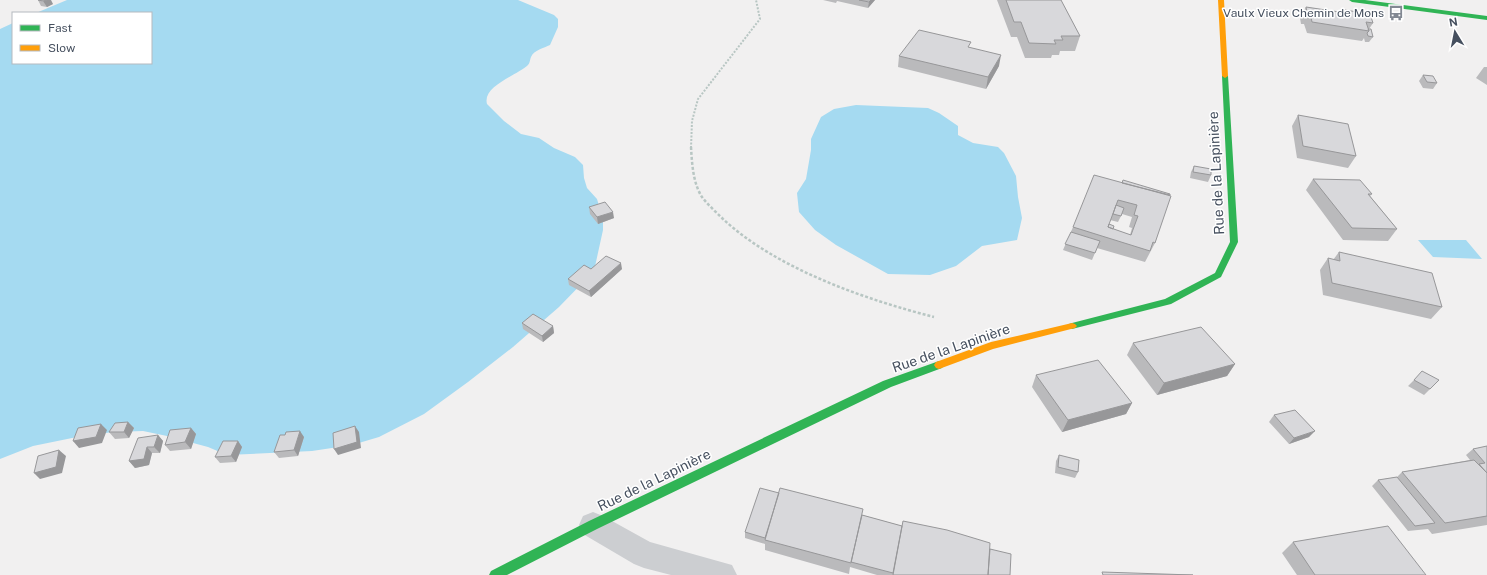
<svg xmlns="http://www.w3.org/2000/svg" width="1487" height="575" viewBox="0 0 1487 575" font-family="'Public Sans',sans-serif">
<style>
.water{fill:#a5daf1}
.lines{fill:none;stroke-linecap:round;stroke-linejoin:round}
.path-far1{stroke:#b8c6c3;stroke-width:2;stroke-dasharray:2 1.5;stroke-linecap:butt}
.path{stroke:#b8c6c3;stroke-width:2.5;stroke-dasharray:3 2;stroke-linecap:butt}
.street{fill:#ccced1;fill-rule:evenodd}
.fast{fill:#30b455;fill-rule:evenodd}
.slow{fill:#ff9f0a;fill-rule:evenodd}
.wall{fill:#bababc;fill-rule:evenodd}
.shaded-wall{fill:#979799}
.building{fill:#d8d8db;stroke:#979799;fill-rule:evenodd}
.labels{text-anchor:middle;dominant-baseline:central;stroke-width:3;stroke-linejoin:round;paint-order:stroke}
.far-poi-label{font-size:12px;fill:#46505f;stroke:#fff;text-anchor:end}
.street-label{font-size:14px;fill:#46505f;stroke:#fff}
</style>
<rect width="100%" height="100%" fill="#f1f0f0"/>
<path class="water" d="M67,0h451l36,15 4,4v8l-8,18c-6,3 -16,5 -19,12 -1,2 -1,6 -3,8 -10,10 -46,21 -41,39l17,17 17,13 18,4 15,10 21,9 8,8 1,13 3,10 10,11 6,20v11l-9,41 -35,36 -46,40 -45,35 -44,32 -45,23 -27,8 -40,6 -85,4 -19,-8 -41,-11 -24,-5 -30,1 -36,5 -44,9 -33,13v-430l13,-6v40h138v-50h-115z
M856,105l72,3 11,5 19,13v9l15,8 25,4 6,6 12,23 2,21 4,21 -5,22 -35,6 -26,20 -26,9 -42,-1 -52,-29 -21,-15 -16,-18 -2,-19 9,-14 5,-29v-11l10,-22 13,-8z
M1418,240h48l16,19 -49,-2z"/>
<g class="lines">
<path class="path-far1" d="M691,148l1,-27 6,-22 62,-80 -4,-19"/>
<path class="path" d="M691,147c1,17 2,36 11,50 6,8 14,15 21,22 54,50 141,80 211,98"/>
<path class="street" d="M593,512l10,4 47,26 82,23 5,10h-66l-27,-7 -10,-4 -51,-30 -4,-9 4,-9z"/>
<path class="fast" d="M1349,0h16l122,16v4l-135,-18z
M1225,74l3,2 10,166 -17,35 -50,27 -99,25 -3,-1 -2,-2 2,-2 3,-1 93,-24 50,-26 15,-31 -8,-166z
M939,361l3,1 2,3 -2,3 -51,19 -294,142 -90,46h-18l2,-4 98,-50 294,-140z"/>
<path class="slow" d="M1218,0h6l4,76 -3,2 -3,-2z
M1072,323l3,1 2,2 -2,2 -82,21 -54,20 -3,-1 -2,-3 2,-3 55,-20z"/>
</g>
<path class="wall" d="M38,0l15,4 -6,3 -6,-1z
M823,0h52l-7,8 -31,-7 -1,2z
M997,0h64l19,36 -5,15h-15l-1,4h-7l-1,3h-26l-8,-21h-6z
M1306,7l37,6 2,-3 28,13 -4,6 4,8 -4,5h-4l-1,-4 -2,3 -55,-8 -3,-9h-3l-1,-6z
M899,56l100,10 -13,23 -88,-22z
M1484,67h3v18l-11,-7z
M1423,75l14,8 -4,6 -10,-1 -4,-7z
M1298,115l58,41 -8,12 -51,-10 -5,-32z
M1194,166l17,9 -3,7 -18,-4 1,-6z
M1313,179l59,15 -2,2 27,33 -9,12 -45,-1 -37,-50z
M1122,182l48,12 -15,49 -10,19 -48,-14 -5,12 -29,-10 10,-23zM1122,214l10,3 -3,10 3,1 -2,7 -22,-8 2,-7 8,2z
M589,207l25,11 -16,6 -8,-10z
M1339,252l103,55 -11,12 -108,-24 -3,-25 8,-12 5,2z
M591,269h31l-31,28 -22,-12 -1,-6z
M522,323l31,3 1,7 -11,9 -20,-13z
M1133,343l102,21 -8,12 -70,19 -30,-40z
M1036,375l96,28 -6,11 -64,18 -30,-45z
M1414,380h25l-15,15 -16,-9z
M1274,415l35,22 -20,7 -20,-22z
M128,422l6,6 -5,10 -14,1 -6,-7z
M191,428l5,6 -5,15 -21,2 -5,-6z
M158,435l5,6 -3,12h-8l-3,12 -14,3 -6,-7z
M285,435l19,2 -6,19 -19,2 -5,-6z
M238,441l4,6 -6,15 -16,1 -5,-6z
M1487,446v79l-55,9 -4,-5 -20,2 -36,-45 6,-6 19,-3 5,-5 68,-12 -4,-5 7,-6z
M1059,455l19,17 -3,6 -20,-5 1,-12z
M862,515l40,11 1,-5 87,28 20,26h-133l-27,-8 -1,7 -84,-24v-6l-20,-6v-6z
M1293,542l133,33h-129l-15,-22z"/>
<path class="shaded-wall" d="M47,0h4l2,4 -6,3 -4,-6z
M871,0h4l-7,8 1,-6z
M1001,55l-2,11 -13,23 2,-12z
M613,212l1,6 -16,6 -1,-7z
M621,263l1,6 -31,28 -2,-6z
M553,326l1,7 -11,9 -1,-6z
M1235,364l-8,12 -70,19 7,-12z
M1132,403l-6,11 -64,18 6,-12z
M128,422l6,6 -5,10 -5,-6z
M101,424l6,6 -5,13 -23,5 -6,-7z
M355,426l4,6 2,16 -23,7 -4,-6z
M191,428l5,6 -5,15 -6,-7z
M300,431l4,6 -6,19 -4,-6z
M1315,431l-6,6 -20,7 5,-6z
M158,435l5,6 -3,12 -6,-6z
M238,441l4,6 -6,15 -5,-6z
M147,447l5,6 -3,12 -14,3 -6,-7z
M59,450l7,6 -4,17 -22,6 -6,-6z"/>
<path class="building" d="M38,0h9l-4,1z
M859,0h12l-2,2z
M1006,0h55l19,36h-19l2,4h-9l2,4 -27,-1 -8,-21h-7z
M1306,7l40,6 -1,-3 25,4 3,9 -7,-1 3,9 -57,-9 -2,-9h-3z
M1368,29h3l2,8 -5,-1 -1,-3 2,-2z
M919,30l52,12 -3,5 33,8 -13,22 -89,-21z
M1423,75l10,1 4,7 -10,-1z
M1298,115l50,9 8,32 -53,-10z
M1194,166l17,3v6l-18,-3z
M1094,175l77,21 -16,47 -2,-1 -3,9 -77,-24zM1118,200l19,5 -3,10 4,1 -7,19 -23,-8z
M1313,179l47,1 12,14h-4l29,35 -45,-1z
M1123,180l47,14v1l-48,-12z
M605,202l8,10 -16,5 -8,-10z
M1116,205l8,3 -3,8 -8,-2z
M1109,224l5,2 -1,3 -5,-2z
M1071,232l29,9 -5,12 -30,-9z
M1339,252l93,21 10,34 -110,-24 -4,-25 12,3z
M606,256l15,7 -32,28 -21,-12 16,-14 7,4z
M533,314l20,12 -11,10 -20,-13z
M1201,327l34,37 -71,19 -31,-40z
M1098,360l34,43 -64,17 -32,-45z
M1422,371l17,9 -9,9 -16,-9z
M1295,410l20,21 -21,7 -20,-23z
M128,422l-4,10h-15l6,-9z
M101,424l-5,13 -23,4 5,-13z
M355,426l2,16 -23,7 -1,-16z
M191,428l-6,14 -20,3 5,-15z
M300,431l-6,19 -20,2 6,-17h5l1,-3z
M158,435l-4,12h-7l-3,12 -15,2 9,-23z
M223,441h15l-7,15 -16,1z
M1487,446v27l-8,-9 6,-1 -12,-14z
M59,450l-3,17 -22,6 4,-17z
M1059,455l20,5 -1,12 -20,-5z
M1474,460l13,13v43l-42,7 -43,-51z
M1397,477l38,46 -20,3 -37,-46z
M760,488l19,5 -14,45 -20,-6z
M780,488l83,21 -12,54 -86,-23z
M862,515l40,11 -9,47 -42,-11z
M903,521l44,9 43,13 -2,32h-95z
M1388,526l38,49h-111l-22,-33z
M990,549l21,5 -1,21h-22z
M1102,572l91,3h-90z"/>
<defs>
<symbol id="bus-bare" viewBox="-9 -9 18 18"><path d="M-5-6H5V4H4V6H2V4H-2V6H-4V4H-5ZM-3.5-4V0h7V-4ZM-3.5 1.2v1.5H-2V1.2ZM2 1.2v1.5H3.5V1.2Z" fill="#828892" stroke="#fff" stroke-width="2.5" paint-order="stroke"/></symbol>
</defs>
<g fill-rule="evenodd">
<use href="#bus-bare" x="1385" y="2" width="22" height="22"/>
</g>
<g class="labels">
<g class="far-poi-label">
<text x="1384" y="13">Vaulx Vieux Chemin de Mons</text>
</g>
<g class="street-label">
<text transform="translate(1216 173) rotate(-93)">Rue de la Lapinière</text>
<text transform="translate(951 348) rotate(-19)">Rue de la Lapinière</text>
<text transform="translate(654 480) rotate(-26)">Rue de la Lapinière</text>
</g>
</g>
<rect x="12" y="12" width="140" height="52" fill="#ffffff" stroke="#b5b9bf"/>
<rect x="20" y="25" width="20" height="6" fill="#30b455" stroke="#b5b9bf"/>
<text x="48" y="32" font-size="12" fill="#46505f">Fast</text>
<rect x="20" y="45" width="20" height="6" fill="#ff9f0a" stroke="#b5b9bf"/>
<text x="48" y="52" font-size="12" fill="#46505f">Slow</text>
<g transform="translate(1455 32) rotate(350)" stroke="#ffffff" stroke-width="3" paint-order="stroke">
<path d="M0-3L7 15L0 10L-7 15Z" fill="#46505f"/>
<text y="-6" font-size="11" font-weight="bold" text-anchor="middle" fill="#46505f">N</text>
</g>
</svg>
